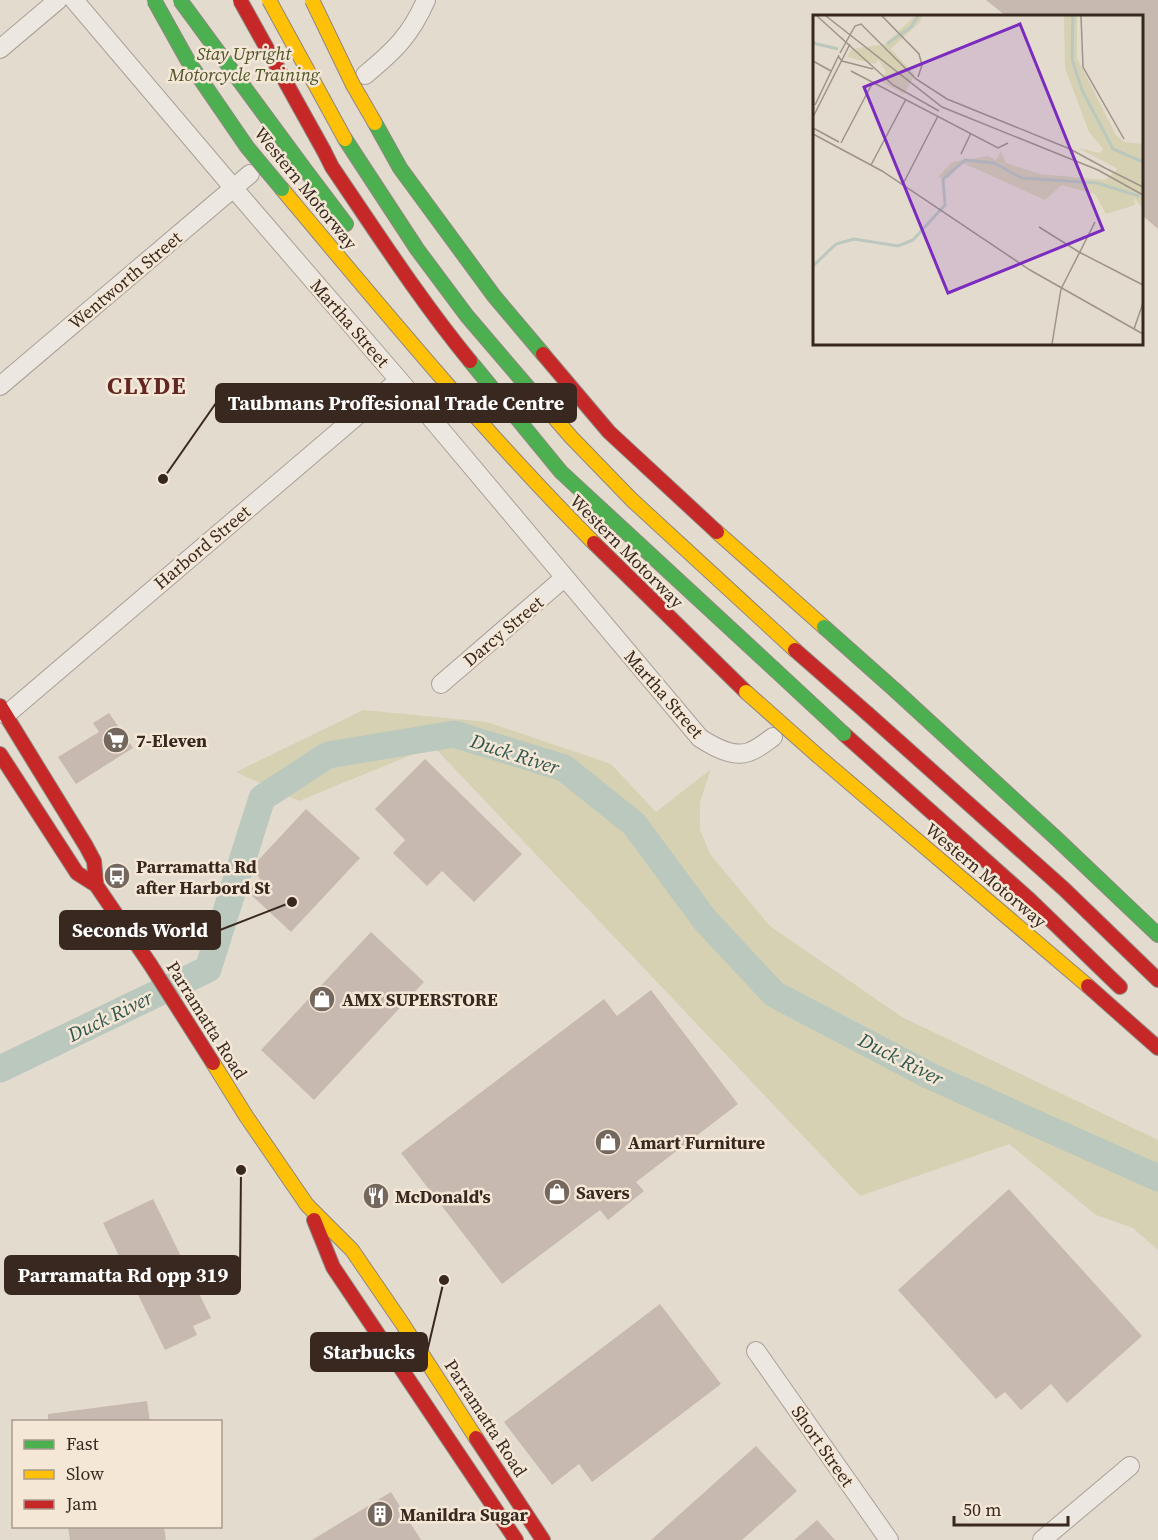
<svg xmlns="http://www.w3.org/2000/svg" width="1158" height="1540" viewBox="0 0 1158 1540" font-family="'Source Serif 4',serif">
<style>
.green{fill:#d6d1b2}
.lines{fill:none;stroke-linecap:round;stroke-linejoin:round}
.river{stroke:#bac8be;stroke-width:27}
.building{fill:#c7b9b0}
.street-casing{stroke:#a9a198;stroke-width:20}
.fast-casing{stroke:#8f867f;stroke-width:16}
.slow-casing{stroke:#8f867f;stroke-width:16}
.jam-casing{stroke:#8f867f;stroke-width:16}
.street{stroke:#ece7e0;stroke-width:18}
.fast{stroke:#4caf50;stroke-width:14}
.slow{stroke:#ffc107;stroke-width:14}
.jam{stroke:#c62828;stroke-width:14}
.fast-bridge-casing{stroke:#8f867f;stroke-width:16;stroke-linecap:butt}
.slow-bridge-casing{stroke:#8f867f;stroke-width:16;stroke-linecap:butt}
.jam-bridge-casing{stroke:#8f867f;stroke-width:16;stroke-linecap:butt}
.fast-bridge{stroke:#4caf50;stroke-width:14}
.slow-bridge{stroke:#ffc107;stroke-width:14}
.jam-bridge{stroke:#c62828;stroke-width:14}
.labels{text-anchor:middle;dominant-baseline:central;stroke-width:5;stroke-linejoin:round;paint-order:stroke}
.park-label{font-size:18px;font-style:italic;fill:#4e5328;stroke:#f4e7d6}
.street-label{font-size:18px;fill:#382820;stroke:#f4e7d6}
.poi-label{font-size:18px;font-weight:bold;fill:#382820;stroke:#f4e7d6;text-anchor:start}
.water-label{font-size:20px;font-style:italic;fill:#30574f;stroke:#f4e7d6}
.district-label{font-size:24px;font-weight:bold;letter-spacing:1.5px;fill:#622721;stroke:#f4e7d6}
.inset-river{fill:none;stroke:#bac8be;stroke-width:3}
.inset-road{fill:none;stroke:#9f9389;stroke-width:1.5}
.view{fill:#7b2cbf;fill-opacity:0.15;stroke:#7b2cbf;stroke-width:3}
.inset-edge{fill:none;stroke:#382820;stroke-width:3}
.leader{fill:none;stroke:#382820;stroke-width:2}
.callout-dot{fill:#382820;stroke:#f4e7d6;stroke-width:2}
.callout{fill:#382820;stroke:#382820;stroke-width:2}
.callout-label{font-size:20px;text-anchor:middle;font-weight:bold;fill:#fff}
</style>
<rect width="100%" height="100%" fill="#e4dbcf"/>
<path class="green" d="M363,710l124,12 124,42 45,48 55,-43 -11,33v28l10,24 60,72 132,91 256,123v110l-25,-22 -37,-13 -87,-71 -149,52 -427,-450 -134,55 -63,-29z"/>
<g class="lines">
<path class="river" d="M0,1069l208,-100 54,-171 66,-43 126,-21 110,34 70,56 71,96 69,74 156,82 228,102"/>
</g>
<path class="building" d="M986,0h172v229l-16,-14v-199h-136z
M109,713l24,35 -57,36 -18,-27 41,-25 -6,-9z
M425,759l97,95 -48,48 -32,-31 -15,15 -34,-33 12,-13 -30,-31z
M306,809l54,49 -69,74 -43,-40 12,-14 -10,-9z
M371,932l53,50 -110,118 -53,-50z
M651,990l87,114 -102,78 8,9 -36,29 -8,-10 -98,74 -101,-131 203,-154 13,17z
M1009,1189l133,147 -75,67 -16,-19 -30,26 -16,-18 -9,7 -98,-109z
M153,1199l58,119 -18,8 4,9 -32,15 -62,-127z
M660,1304l61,80 -129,98 -13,-18 -27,21 -48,-63z
M147,1401l3,21h-102v-8z
M756,1446l41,45 -55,49h-91z
M391,1492l30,48h-109z
M817,1520l18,20h-41z
M68,1527h96l2,13h-96z"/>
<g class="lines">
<defs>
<path id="street" d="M74,0l168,198 157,182 301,358c14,9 33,20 49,14 9,-3 17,-10 24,-15
M0,49l58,-49
M365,75c29,-24 46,-40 61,-75
M0,386l250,-212
M441,684l123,-106
M6,715l393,-335
M756,1351l133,189
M1042,1540l88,-74"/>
<path id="fast" d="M375,123l25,45 94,128 49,58
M345,139l72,110 50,67 65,76
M303,167l43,57
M470,361l91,111 212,196
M896,691l161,148 101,96"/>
<path id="slow" d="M282,189c101,121 201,242 312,354
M532,392l39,45 61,63 163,150
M717,532l107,95
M818,756l270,230
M213,1063l33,53 61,89 45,45 50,73 74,115"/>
<path id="jam" d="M324,151l8,16c45,66 88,133 138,194
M543,354l66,78 108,100
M594,543l152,149
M0,706l86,140 8,15 2,21
M868,714l196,175 94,91
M844,734l186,166 90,87
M0,754l77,119 19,12 54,79 63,99
M1088,986l70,62
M314,1220l19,47 183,273
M476,1438l67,102"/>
</defs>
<use href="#street" class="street-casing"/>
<use href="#fast" class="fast-casing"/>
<use href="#slow" class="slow-casing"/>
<use href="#jam" class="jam-casing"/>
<use href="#street" class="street"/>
<use href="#fast" class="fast"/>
<use href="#slow" class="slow"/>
<use href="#jam" class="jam"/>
<defs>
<path id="fast-bridge" d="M154,0l34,61 59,86 35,42
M180,0l123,167
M824,627l72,64
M773,668l71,66"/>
<path id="slow-bridge" d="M269,0l76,139
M312,0l41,85 22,38
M746,692l72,64"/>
<path id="jam-bridge" d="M240,0l84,151
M795,650l73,64"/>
</defs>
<use href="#fast-bridge" class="fast-bridge-casing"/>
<use href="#slow-bridge" class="slow-bridge-casing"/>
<use href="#jam-bridge" class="jam-bridge-casing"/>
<use href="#fast-bridge" class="fast-bridge"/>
<use href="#slow-bridge" class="slow-bridge"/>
<use href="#jam-bridge" class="jam-bridge"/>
</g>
<defs>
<symbol id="supermarket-disc" viewBox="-11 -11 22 22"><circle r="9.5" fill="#74675d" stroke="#f4e7d6"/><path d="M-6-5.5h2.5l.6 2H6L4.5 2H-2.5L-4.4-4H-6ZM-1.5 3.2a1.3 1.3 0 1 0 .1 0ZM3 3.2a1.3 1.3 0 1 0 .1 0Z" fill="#fff"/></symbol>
<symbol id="bus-disc" viewBox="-11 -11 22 22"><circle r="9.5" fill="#74675d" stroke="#f4e7d6"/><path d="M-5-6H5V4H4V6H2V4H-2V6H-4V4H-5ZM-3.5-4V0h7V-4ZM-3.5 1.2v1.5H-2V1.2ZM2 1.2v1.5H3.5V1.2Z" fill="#fff"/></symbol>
<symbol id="shop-disc" viewBox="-11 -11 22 22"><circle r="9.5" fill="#74675d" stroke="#f4e7d6"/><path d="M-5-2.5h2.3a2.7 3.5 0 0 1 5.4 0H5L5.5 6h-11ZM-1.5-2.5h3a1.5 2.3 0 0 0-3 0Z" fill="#fff"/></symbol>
<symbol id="restaurant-disc" viewBox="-11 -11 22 22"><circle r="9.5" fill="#74675d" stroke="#f4e7d6"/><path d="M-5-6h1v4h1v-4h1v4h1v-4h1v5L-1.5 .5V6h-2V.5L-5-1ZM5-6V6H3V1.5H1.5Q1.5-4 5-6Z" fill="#fff"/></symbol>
<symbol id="building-disc" viewBox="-11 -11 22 22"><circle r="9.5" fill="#74675d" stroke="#f4e7d6"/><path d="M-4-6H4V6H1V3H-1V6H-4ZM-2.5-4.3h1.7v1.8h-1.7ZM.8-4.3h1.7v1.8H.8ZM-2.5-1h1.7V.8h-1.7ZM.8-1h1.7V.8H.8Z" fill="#fff"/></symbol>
</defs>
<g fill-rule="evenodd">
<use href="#supermarket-disc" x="101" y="725" width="30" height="30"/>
<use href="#bus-disc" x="102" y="861" width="30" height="30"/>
<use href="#shop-disc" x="307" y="984" width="30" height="30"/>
<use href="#shop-disc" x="593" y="1127" width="30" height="30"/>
<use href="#shop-disc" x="542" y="1177" width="30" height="30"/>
<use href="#restaurant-disc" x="361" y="1181" width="30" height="30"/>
<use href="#building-disc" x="365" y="1499" width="30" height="30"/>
</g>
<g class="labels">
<g class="park-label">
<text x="244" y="53">Stay Upright<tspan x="244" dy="21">Motorcycle Training</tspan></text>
</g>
<g class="street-label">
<text transform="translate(306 188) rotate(51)">Western Motorway</text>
<text transform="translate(125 280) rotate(-40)">Wentworth Street</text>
<text transform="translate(350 323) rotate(49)">Martha Street</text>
<text transform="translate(202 547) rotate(-40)">Harbord Street</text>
<text transform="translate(627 551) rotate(45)">Western Motorway</text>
<text transform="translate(503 631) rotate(-40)">Darcy Street</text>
<text transform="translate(664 694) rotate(49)">Martha Street</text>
<text transform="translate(986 875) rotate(40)">Western Motorway</text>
<text transform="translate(207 1020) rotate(58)">Parramatta Road</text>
<text transform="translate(486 1418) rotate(57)">Parramatta Road</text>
<text transform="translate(823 1446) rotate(55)">Short Street</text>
</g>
<g class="poi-label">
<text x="136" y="740">7-Eleven</text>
<text x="136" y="866">Parramatta Rd<tspan x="136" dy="21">after Harbord St</tspan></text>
<text x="342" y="999">AMX SUPERSTORE</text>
<text x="628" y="1142">Amart Furniture</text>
<text x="576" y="1192">Savers</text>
<text x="395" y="1196">McDonald's</text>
<text x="400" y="1514">Manildra Sugar</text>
</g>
<g class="water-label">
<text transform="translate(515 754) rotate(18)">Duck River</text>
<text transform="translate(110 1016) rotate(-26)">Duck River</text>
<text transform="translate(901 1059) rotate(27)">Duck River</text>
</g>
<g class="district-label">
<text x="147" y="385">CLYDE</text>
</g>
</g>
<g transform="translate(813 15)">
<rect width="330" height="330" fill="#e4dbcf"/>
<path d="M102,1h7l-2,6 -29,27 24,26 -11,19 -24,-13 6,-9 -7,-12 -4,4 -28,-7 4,-8 34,-5zM251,1h13v42l39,77 8,7 19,2v65l-9,-11 1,7 -29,9 -11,-20 -33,-9 -17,15 -82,-37 -15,15 -10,-1 14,-15 36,-6 8,4 5,-9 5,12 34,11 65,6 13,-11 -40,-21 22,5 3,-4 -14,-17 -24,-64z" fill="#d6d1b2"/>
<path class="inset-river" d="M260,1l-1,43 10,31 31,59 30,13M0,28l25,6M74,29l24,-17 7,-11M0,251l23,-22 18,-5 44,7 15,-6 32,-35 -2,-26 22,-19 29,3 28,15 75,5 42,13"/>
<path class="inset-road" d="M4,1l76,69 46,26M13,1l116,91 156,63 45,25M69,1l37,38 3,11 -4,12M268,1l2,51 41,72M27,38l15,-27 6,-2 55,55 31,20 123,50 35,19M25,41l4,5 31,8M0,46l18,10M38,56l147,77 10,-5M2,90l24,-50M0,102l37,-73M0,113l26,14M0,119l69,37 148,99 113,64M28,128l32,-61M148,139l10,-21M58,150l35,-66M292,153l38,19M91,167l34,-66M226,212l40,25 64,33M248,274l34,-67M321,314l9,-26M239,329l9,-55"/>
<path class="view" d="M207,9l83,206 -155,63 -84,-206z"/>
<rect width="330" height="330" class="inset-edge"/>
</g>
<path class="leader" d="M163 479L216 403M292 902L220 930M241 1170L240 1275M444 1280L427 1352"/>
<g class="callout-dot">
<circle cx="163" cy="479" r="6"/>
<circle cx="292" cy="902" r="6"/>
<circle cx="241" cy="1170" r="6"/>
<circle cx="444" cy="1280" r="6"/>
</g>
<g class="callout">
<rect x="216" y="384" width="360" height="38" rx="6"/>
<rect x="60" y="911" width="160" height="38" rx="6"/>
<rect x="5" y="1256" width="235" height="38" rx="6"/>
<rect x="311" y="1333" width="116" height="38" rx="6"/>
</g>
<g class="callout-label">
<text x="396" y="410">Taubmans Proffesional Trade Centre</text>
<text x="140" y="937">Seconds World</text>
<text x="123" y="1282">Parramatta Rd opp 319</text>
<text x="369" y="1359">Starbucks</text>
</g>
<rect x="12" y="1420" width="210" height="108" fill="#f4e7d6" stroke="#a99b8d" stroke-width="1.5"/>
<rect x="24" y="1440" width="30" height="9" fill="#4caf50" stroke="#a99b8d" stroke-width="1.5"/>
<text x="66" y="1450" font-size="18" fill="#382820">Fast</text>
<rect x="24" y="1470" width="30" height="9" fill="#ffc107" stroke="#a99b8d" stroke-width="1.5"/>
<text x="66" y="1480" font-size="18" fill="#382820">Slow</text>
<rect x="24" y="1500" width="30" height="9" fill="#c62828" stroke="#a99b8d" stroke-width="1.5"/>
<text x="66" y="1510" font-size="18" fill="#382820">Jam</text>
<path d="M954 1516v9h114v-9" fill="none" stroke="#382820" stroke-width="3"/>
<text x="963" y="1516" font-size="18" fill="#382820" stroke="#f4e7d6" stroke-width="4.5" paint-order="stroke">50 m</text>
</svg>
